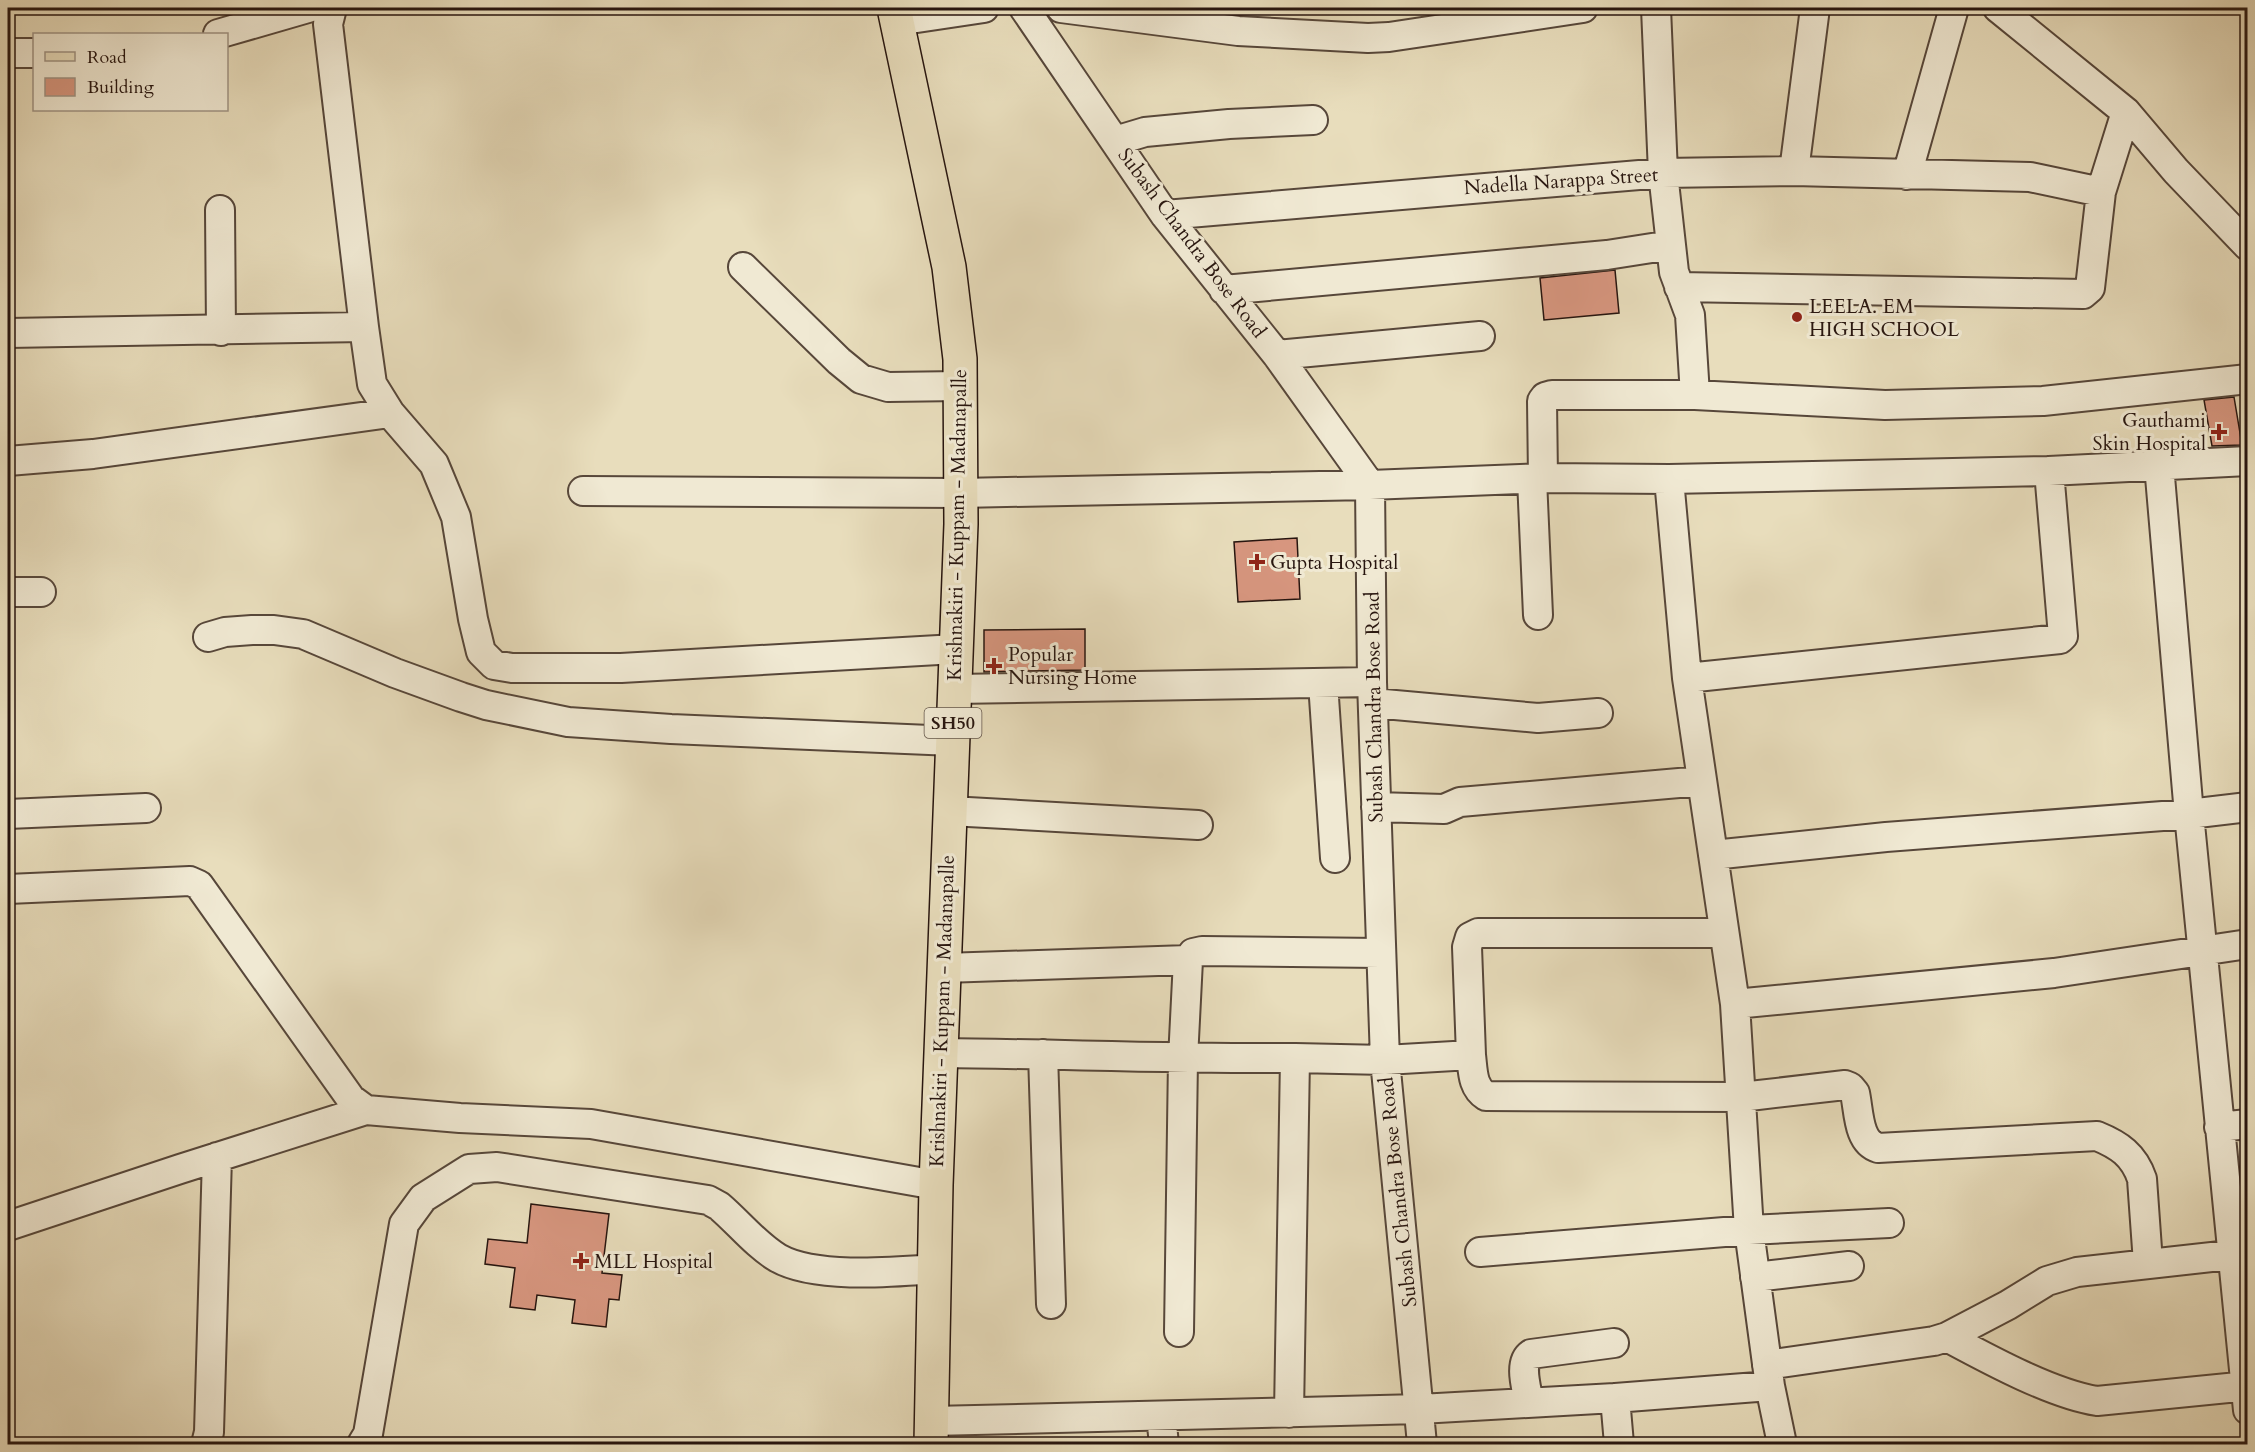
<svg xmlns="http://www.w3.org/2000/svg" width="2255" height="1452" viewBox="0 0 2255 1452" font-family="Cardo,serif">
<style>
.building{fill:#d7967f;stroke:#27150f;stroke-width:1.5}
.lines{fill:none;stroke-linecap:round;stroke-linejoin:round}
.minor-casing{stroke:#57473a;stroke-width:32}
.major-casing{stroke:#27150f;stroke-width:36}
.minor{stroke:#f0e9d3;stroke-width:28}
.major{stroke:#e8ddbc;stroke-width:33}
.poi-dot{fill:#8f2418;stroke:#f0e9d3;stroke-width:2}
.labels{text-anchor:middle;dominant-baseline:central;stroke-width:6;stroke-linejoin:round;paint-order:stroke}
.shield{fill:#f0e9d3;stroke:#63554a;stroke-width:1.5}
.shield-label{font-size:18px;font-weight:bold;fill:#27150f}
.street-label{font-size:20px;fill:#27150f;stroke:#f0e9d3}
.poi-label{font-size:20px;fill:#27150f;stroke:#f0e9d3;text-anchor:start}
</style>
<rect width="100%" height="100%" fill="#e8ddbc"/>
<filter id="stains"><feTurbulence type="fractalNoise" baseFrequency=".00333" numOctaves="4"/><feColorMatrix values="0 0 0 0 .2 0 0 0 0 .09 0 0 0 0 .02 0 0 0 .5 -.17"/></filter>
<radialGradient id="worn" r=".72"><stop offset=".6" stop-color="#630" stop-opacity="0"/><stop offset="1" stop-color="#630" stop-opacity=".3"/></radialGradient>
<path class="building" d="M1615,270l4,43 -75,7 -4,-42z
M2234,397l8,48 -30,1 -8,-46z
M1297,538l3,61 -62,3 -4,-60z
M1085,629v41l-101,2v-42z
M531,1204l78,10 -7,59 20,2 -3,25 -10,-1 -3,28 -34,-4 3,-23 -38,-5 -2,15 -25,-3 5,-39 -30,-4 3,-25 39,4z"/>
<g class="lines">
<defs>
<path id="minor" d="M1024,8l141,207 112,140 93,130 2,197 13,378 37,384
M1061,8l177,23 130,7 21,-1 194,-29
M1656,8l7,165 11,99 16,43 5,80
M1998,8l128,104 50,59 72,75
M897,21l87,-13
M218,34l90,-26
M8,53h26
M1115,141l30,-9 84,-8 84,-4
M1794,171l236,6 71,15 25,-80
M1907,175l47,-167
M220,210l1,121
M1165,215l498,-42 131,-2 21,-163
M743,267l96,94 22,18 27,8 72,-1
M1679,287l404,7 7,-6 11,-96
M1224,290l383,-35 64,-10
M364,327l8,57 18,29 44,51 22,53 17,102 8,33 13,13 18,3h109l335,-19
M8,333l356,-6 -36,-303 4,-16
M1277,355l203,-19
M8,461l85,-7 297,-41
M2159,465l30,349 59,596
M1543,478l-1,-77 3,-4 7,-2h143l190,10 158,-4 205,-22
M1532,479l6,136
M583,491l377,2 410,-8 173,-7 126,1 380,-8 199,-10
M8,592h33
M208,637l17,-5 27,-2h22l29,4 92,39 66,24 25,8 82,17 103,7 282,12
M1687,678l373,-39 3,-3 -14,-165
M1323,683l12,175
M954,689l418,-7
M1373,703l165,15 60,-5
M1376,807l68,2 16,-7 242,-21
M950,811l248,14
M8,814l138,-6
M1713,855l173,-18 303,-23 59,-7
M8,889l182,-8 9,4 152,214 15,11 94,8 131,6 345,61
M944,968l244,-8
M1735,1004l319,-31 194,-29
M941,1053c118,1 236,6 354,5l-6,355
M1043,1054l8,250
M1471,1055l-4,-108 3,-10 8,-4h246
M1295,1058l90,2 86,-5c2,16 1,32 15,41l255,1 104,-12 5,2 5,6c4,19 3,49 23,55l219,-12c22,9 37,19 45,43l6,84
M2219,1127l29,-3
M8,1226l172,-57 186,-59
M1480,1252l269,-22 140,-7
M1755,1277l94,-11
M1179,1332l4,-273 5,-99 5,-7 9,-2 178,2
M1947,1337c41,22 105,57 150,64l151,-15
M1767,1365l167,-24 13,-4 61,-32 39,-24 30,-9 171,-19
M1770,1386l12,58
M1615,1398l4,46
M1529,1403c-2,-14 -11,-40 2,-49l83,-11
M1161,1416l3,28
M932,1421l488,-12 195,-11 155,-12 -21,-156 -14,-226 -48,-326 -18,-199
M206,1444l3,-12 8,-275
M362,1444l6,-10 36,-210 19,-26 46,-29 28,-2 211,33 11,6c19,16 37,39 59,52 37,21 115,14 157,11"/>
<path id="major" d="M894,8l55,259 11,92 1,165 -25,661 -5,259"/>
</defs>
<use href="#minor" class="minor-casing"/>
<use href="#major" class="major-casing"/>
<use href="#minor" class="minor"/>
<use href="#major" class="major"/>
</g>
<g class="poi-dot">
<circle cx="1797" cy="317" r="6"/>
<path d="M2216 423h6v6h6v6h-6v6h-6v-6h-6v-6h6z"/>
<path d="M1254 553h6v6h6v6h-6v6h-6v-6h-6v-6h6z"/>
<path d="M991 657h6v6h6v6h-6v6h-6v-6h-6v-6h6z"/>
<path d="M578 1252h6v6h6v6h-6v6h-6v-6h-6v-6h6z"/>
</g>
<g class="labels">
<rect class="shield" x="924.5" y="708" width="57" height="30" rx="4.5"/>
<g class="shield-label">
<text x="953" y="723">SH50</text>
</g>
<g class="street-label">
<text transform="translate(1561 181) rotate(-4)">Nadella Narappa Street</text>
<text transform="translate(1192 243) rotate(53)">Subash Chandra Bose Road</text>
<text transform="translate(957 525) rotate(-89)">Krishnakiri - Kuppam - Madanapalle</text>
<text transform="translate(1374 707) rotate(-91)">Subash Chandra Bose Road</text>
<text transform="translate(942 1011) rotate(-88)">Krishnakiri - Kuppam - Madanapalle</text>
<text transform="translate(1398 1192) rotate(-96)">Subash Chandra Bose Road</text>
</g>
<g class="poi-label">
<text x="1809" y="306">LEELA. EM<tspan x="1809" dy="23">HIGH SCHOOL</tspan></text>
<text x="2206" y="420" text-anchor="end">Gauthami<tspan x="2206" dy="23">Skin Hospital</tspan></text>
<text x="1270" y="562">Gupta Hospital</text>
<text x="1008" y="654">Popular<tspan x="1008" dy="23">Nursing Home</tspan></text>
<text x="594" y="1261">MLL Hospital</text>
</g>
</g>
<rect width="2255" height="1452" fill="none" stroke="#e8ddbc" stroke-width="30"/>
<rect x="9" y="9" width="2237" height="1434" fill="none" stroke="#27150f" stroke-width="3"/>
<rect x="15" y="15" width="2225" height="1422" fill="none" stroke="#27150f" stroke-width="1.5"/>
<rect x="33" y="33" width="195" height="78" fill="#f0e9d3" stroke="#a09485" stroke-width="1.5"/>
<rect x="45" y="52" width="30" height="9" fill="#e8ddbc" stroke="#a09485" stroke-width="1.5"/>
<text x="87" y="63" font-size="18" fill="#27150f">Road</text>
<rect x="45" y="78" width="30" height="18" fill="#d7967f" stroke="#a09485" stroke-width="1.5"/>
<text x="87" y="93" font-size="18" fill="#27150f">Building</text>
<rect width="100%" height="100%" filter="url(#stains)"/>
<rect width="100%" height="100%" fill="url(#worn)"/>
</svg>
